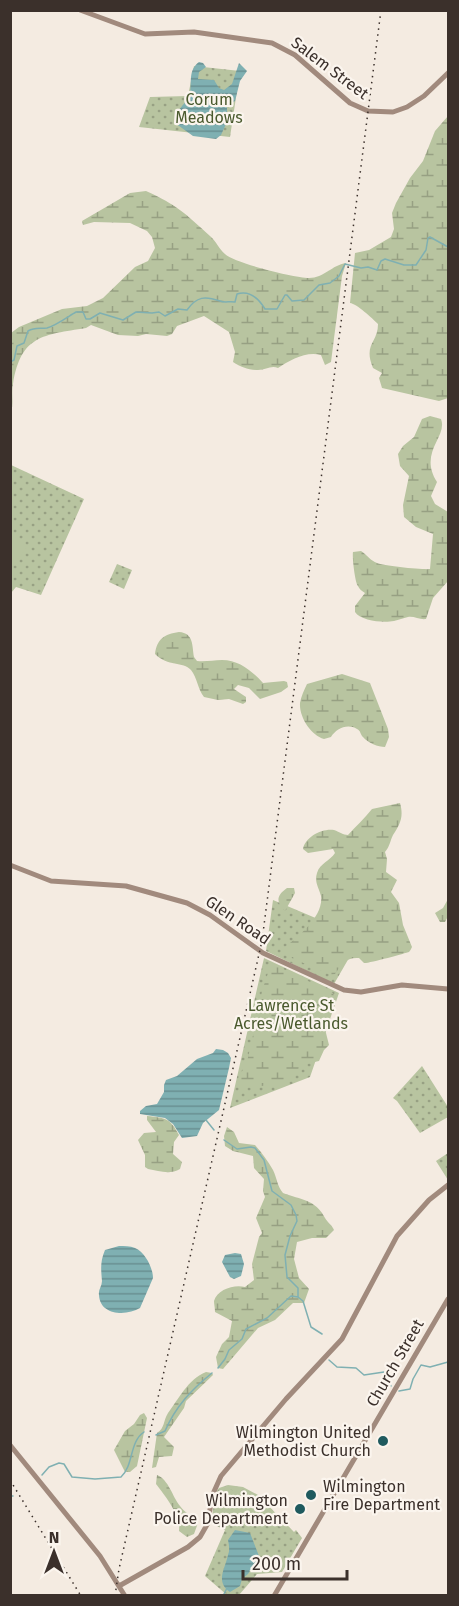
<svg xmlns="http://www.w3.org/2000/svg" width="459" height="1606" viewBox="0 0 459 1606" font-family="'Fira Sans',sans-serif">
<style>
.green{fill:url(#green-dots)}
.wetland{fill:url(#wetland-marsh)}
.pitch{fill:#b8c4a0}
.water{fill:url(#water-rules)}
.lines{fill:none;stroke-linecap:round;stroke-linejoin:round}
.stream{stroke:#7fb0b2;stroke-width:1.5}
.secondary{stroke:#a18a7d;stroke-width:5}
.rail{stroke:#3b302b;stroke-width:1.5;stroke-dasharray:1.5 4.5;stroke-linecap:butt}
.poi-dot{fill:#1f5a5e;stroke:#fbf5ee;stroke-width:2}
.labels{text-anchor:middle;dominant-baseline:central;stroke-width:4.5;stroke-linejoin:round;paint-order:stroke}
.street-label{font-size:16px;fill:#3b302b;stroke:#fbf5ee}
.park-label{font-size:16px;fill:#4a5a2e;stroke:#fbf5ee}
.poi-label{font-size:16px;fill:#3b302b;stroke:#fbf5ee;text-anchor:end}
</style>
<defs>
<pattern id="green-dots" width="8" height="8" patternUnits="userSpaceOnUse" patternTransform="scale(1.5)"><rect width="8" height="8" fill="#b8c4a0"/><path d="M2 2h.1M6 6h.1" fill="none" stroke="#97a083" stroke-width="1.8" stroke-linecap="round"/></pattern>
<pattern id="wetland-marsh" width="20" height="14" patternUnits="userSpaceOnUse" patternTransform="scale(1.5)"><rect width="20" height="14" fill="#b8c4a0"/><path d="M1 5h8M5 5V1M11 12h8M15 12V8" fill="none" stroke="#97a083"/></pattern>
<pattern id="water-rules" width="6" height="5" patternUnits="userSpaceOnUse" patternTransform="scale(1.5)"><rect width="6" height="5" fill="#7fb0b2"/><path d="M0 2.5h6" fill="none" stroke="#699091"/></pattern>
</defs>
<rect width="100%" height="100%" fill="#f4ebe1"/>
<path class="green" d="M194,66l46,5 -10,66 -91,-10 11,-30 38,-1z
M11,465l73,34 -43,96 -25,-8 -5,6z
M117,564l15,6 -8,19 -15,-7z
M273,900l52,22 28,29 -19,33 -68,-33z
M264,958l75,35 -29,84 -80,31z
M422,1066l26,41v10l-28,16 -23,-32 -4,-3z
M448,1153v27l-12,-19z
M228,1485l15,2 15,8 36,37 2,-2 6,8 -20,34 -25,2 -18,21h-12l-22,-19 20,-46 -14,-7 5,-31 3,-4z"/>
<path class="wetland" d="M448,116v282l-9,3 -57,-13 -3,-10 3,-5 -9,-5c-10,-24 5,-25 5,-44 -6,-6 -21,-20 -28,-21l5,-50 14,-3 22,-13 3,-8 -2,-16 4,-10 14,-25 13,-17 12,-30z
M146,191c31,14 40,23 64,45 6,5 9,13 15,18 9,9 70,24 84,24 15,0 23,-13 37,-15l-4,13 -11,86 -6,3 -4,-10c-15,-4 -31,5 -43,13 -7,-3 -12,2 -20,2 -10,0 -17,-3 -25,-8l2,-10 -6,-20 -25,-16 -27,10 -5,8 -5,2 -21,-2 -8,2 -20,-1 -27,-10 -5,3c-43,7 -65,7 -73,56 -2,9 1,20 -2,27v-78l8,-6 43,-18 25,-3 16,-8 32,-31 13,-6 7,-13 -3,-11 -5,-6 -17,-8 -36,-1 -11,3 -1,-4 48,-28z
M430,416l11,3c7,18 -23,33 -4,63l-6,14 4,8 13,8v69l-15,17 -7,21c-6,1 -12,-3 -18,-2 -5,1 -9,3 -14,4 -11,2 -33,0 -39,-9v-6l10,-13c-3,-2 -6,-4 -7,-7 -3,-3 -6,-30 -5,-34l8,-1c6,4 10,10 16,12 6,3 48,7 53,6l3,-35 -17,-7 -12,-10 -1,-12 6,-29 -9,-10 -2,-12 5,-8 11,-9 8,-18z
M179,632c15,1 13,14 15,25l3,4c9,1 16,-1 25,-1 17,0 30,11 41,23l21,-2 3,1 1,5 -7,5 -21,7 -11,-11 -11,-3 -4,4 12,8v5l-3,2 -14,-5 -11,1 -14,-3c-6,-7 -7,-20 -13,-27 -8,-9 -23,-3 -36,-16 2,-15 9,-20 24,-22z
M342,674l28,9 18,46 1,8 -4,10c-7,0 -17,-4 -22,-10 -3,-3 -2,-6 -6,-8 -10,-6 -21,0 -26,8l-7,2c-13,-4 -25,-22 -24,-36 1,-6 4,-13 7,-19z
M400,803c4,14 0,21 -7,32 -3,6 -3,11 -8,17l2,7 -1,13 11,8 -6,12 8,11 4,22 9,22c-1,2 -2,4 -3,5 -3,1 -42,12 -45,11l-5,-5c-13,-1 -18,7 -24,16l-4,1 -46,-20v-8c13,-10 39,-31 36,-51 -2,-8 -7,-14 -4,-23 3,-10 13,-12 18,-20l-2,-4 -25,4 -5,-4c2,-12 19,-21 31,-19 6,2 9,5 14,5 8,-9 16,-16 24,-26z
M287,888h7l1,5 -10,18c-10,-9 -8,-16 2,-23z
M448,899v17l-3,6h-5l-5,-9 8,-5z
M277,966l56,27 2,8 -10,28 4,16 -5,5 -5,11 -13,3 -11,7 -10,14c-6,1 -10,-1 -15,0 -11,0 -20,6 -30,-1l-1,-7 8,-15 6,-27 7,-14 -1,-12 3,-18 8,-24z
M147,1116c19,2 23,2 32,19l-5,7 -1,12 9,8 -2,7c-10,6 -21,2 -32,0l-3,-2v-12l-7,-15 6,-7 12,-1 -9,-12z
M227,1127l7,5 5,11 16,2c7,8 13,16 18,25 4,8 4,16 10,23 18,7 32,6 42,25 3,5 7,7 9,12l-8,8h-14l-15,4 -3,17 5,19 10,11 -5,14h-11l-18,17 -17,8 -35,41 -5,-1 -2,-11 6,-13 7,-7 3,-16 -17,-9c0,-4 -1,-8 -1,-11 3,-12 21,-17 31,-14l9,-7 -2,-16 7,-27 3,-4 -6,-15 9,-21 -2,-6 1,-12 -10,-11 -1,-12 -20,-5 -8,-5 -1,-10z
M206,1372l6,1 1,2 -27,26 -2,7 -20,29 10,10 -2,9 -13,1 -3,10 -4,1 5,-35c8,-5 6,-12 11,-20 10,-13 20,-34 38,-41z
M144,1413l3,5 -10,48 -7,6h-5l-11,-22 11,-19 9,-7 6,-9z
M157,1475c12,5 15,21 23,31 5,7 13,11 18,17l-4,11 -7,3 -8,-6c2,-16 -14,-35 -23,-47z"/>
<path class="pitch" d="M10,534l17,13 -16,21h-1z
M226,1488l31,11c-7,19 -24,28 -44,21l10,-30z"/>
<path class="water" d="M199,62l4,1 3,4 -7,5 -1,7 16,1 5,8 5,2 8,-6 7,-21 8,8 -7,10 -5,20 -8,5v6l4,10 -5,2 -5,11 -5,4 -23,-3 -18,-13c0,-15 12,-18 15,-30 2,-11 -2,-23 9,-31z
M216,1049l7,1 5,3 3,5 -2,10 -10,42 -16,13 -6,13 -15,2 -9,-14 -8,-6 -25,-4v-3l6,-5 11,-2 7,-12v-7l2,-5 11,-4 20,-17 16,-6z
M119,1246c5,0 11,0 16,2 10,4 18,20 18,30l-13,30c-13,8 -40,8 -41,-13 -1,-5 3,-9 3,-14 -1,-12 -2,-19 3,-31z
M235,1253l6,1 3,10 -3,12 -7,3 -4,-2 -8,-15 3,-7z
M235,1530l15,3 9,23 -11,18 -6,5 -2,7 -10,6c-15,-10 -5,-23 -2,-37 2,-5 1,-10 0,-15z"/>
<g class="lines">
<path class="stream" d="M10,362l4,-2 3,-14 7,-3 4,-12c7,-4 11,-2 19,-3 8,-2 22,-12 29,-16h7l3,7h4l10,-6 23,7 13,-8 16,1 7,-1 6,4 13,-7 9,1c10,-14 18,-14 33,-9 5,2 9,0 15,1l2,-8c13,-4 22,5 28,15h12l8,-14h2l5,6 12,-1 15,-15 11,-2 9,-7 6,-12 16,4 7,-1 9,3 4,-9 4,-2 19,6h12l10,-15 2,-12 2,-1 18,10
M206,1120l8,10
M224,1140l13,9 14,-2 4,1 9,12 8,31 19,14 5,10 1,6 -7,15 -5,19 2,22 11,11v9
M329,1360l8,7 19,1 8,7 20,-3 7,14
M218,1368l7,-9 4,-9 13,-11 4,-10 21,-11 24,-22 7,1 5,4 8,26 11,7
M399,1391l11,-2 3,-10 8,-14 9,2 18,-5
M156,1435l9,-4c11,-25 26,-41 47,-58
M42,1475l7,-8 10,-4 5,1 8,13 23,2 26,-2c13,-12 8,-35 23,-45
M10,1496h3
M223,1596l4,-8"/>
<path class="secondary" d="M80,10l65,24 49,-2 78,11 23,12 55,48 18,8 25,1 14,-5 17,-11 24,-23
M10,865l41,16 75,5 61,17 23,12 53,38 81,37 17,2 41,-7 46,4
M10,1445l90,111 25,40
M119,1586l69,-39 12,-10 8,-14 4,-27 9,-20 65,-77 56,-60 55,-103 32,-36 19,-15
M274,1596l174,-297"/>
<path class="rail" d="M10,1480l71,116
M115,1596l4,-27 143,-628 119,-931"/>
</g>
<g class="poi-dot">
<circle cx="383" cy="1441" r="6"/>
<circle cx="311" cy="1495" r="6"/>
<circle cx="300" cy="1509" r="6"/>
</g>
<g class="labels">
<g class="street-label">
<text transform="translate(330 68) rotate(37)">Salem Street</text>
<text transform="translate(238 920) rotate(34)">Glen Road</text>
<text transform="translate(395 1363) rotate(-60)">Church Street</text>
</g>
<g class="park-label">
<text x="209" y="99">Corum<tspan x="209" dy="18">Meadows</tspan></text>
<text x="291" y="1005">Lawrence St<tspan x="291" dy="18">Acres/Wetlands</tspan></text>
</g>
<g class="poi-label">
<text x="371" y="1432">Wilmington United<tspan x="371" dy="18">Methodist Church</tspan></text>
<text x="323" y="1486" text-anchor="start">Wilmington<tspan x="323" dy="18">Fire Department</tspan></text>
<text x="288" y="1500">Wilmington<tspan x="288" dy="18">Police Department</tspan></text>
</g>
</g>
<rect width="459" height="1606" fill="none" stroke="#3b302b" stroke-width="24"/>
<g transform="translate(54 1552)" stroke="#fbf5ee" stroke-width="4.5" paint-order="stroke">
<path d="M0-4.5L10 22L0 15L-10 22Z" fill="#3b302b"/>
<text y="-9" font-size="16" font-weight="bold" text-anchor="middle" fill="#3b302b">N</text>
</g>
<path d="M243 1570v9h104v-9" fill="none" stroke="#3b302b" stroke-width="3"/>
<text x="252" y="1570" font-size="18" fill="#3b302b" stroke="#fbf5ee" stroke-width="4.5" paint-order="stroke">200 m</text>
</svg>
